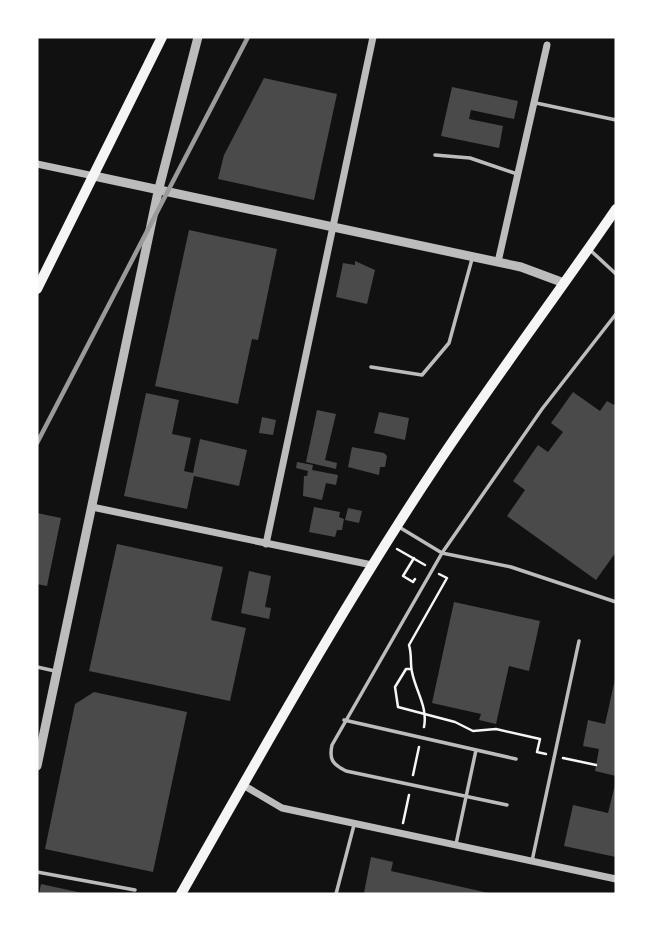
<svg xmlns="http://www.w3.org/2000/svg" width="653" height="931" viewBox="0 0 653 931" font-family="Rubik,sans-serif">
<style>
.building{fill:#4a4a4a}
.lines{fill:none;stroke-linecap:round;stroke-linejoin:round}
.path{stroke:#f5f5f5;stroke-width:2.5}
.service{stroke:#bcbcbc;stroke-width:3.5}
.minor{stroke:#bcbcbc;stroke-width:7}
.tertiary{stroke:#bcbcbc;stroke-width:9}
.primary{stroke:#f5f5f5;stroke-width:10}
.rail{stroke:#9a9a9a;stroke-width:4.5}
</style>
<rect width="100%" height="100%" fill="#111"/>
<path class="building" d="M264,78l73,16 -23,106 -96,-21 6,-24z
M452,87l66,14 -4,18 -43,-9 -2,9 34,7 -4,22 -58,-12z
M189,230l88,19 -19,91 -6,-1 -14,65 -83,-18z
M355,261l20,9 -8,34 -31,-7 7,-34 12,2z
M573,392l27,19 7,-10 7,4 2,-3v150l-20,28 -89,-64 18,-26 -12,-9 25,-36 10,7 15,-20 -12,-9z
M146,393l33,7 -7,34 19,4 -7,33 9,2 7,-34 47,11 -8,36 -45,-10 -7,33 -63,-13z
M317,410l19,4 -11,46 12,3 -1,6 -30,-7z
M379,412l30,6 -4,22 -31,-7z
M262,417l14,3 -3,15 -14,-2z
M352,447l32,6 3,3 -2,11h-5l-1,8 -31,-8z
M297,462l16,3 -1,5 26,5 -2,10 -10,-2 -4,17 -19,-4 1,-20h3l1,-5 -12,-3z
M314,507l26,5 -1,5 5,2 -2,11h-5l-2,7 -26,-5z
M348,508l14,3 -3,12 -14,-3z
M37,513l24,5 -14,68 -10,-2z
M117,544l106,23 -12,53 35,8 -16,73 -141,-30z
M249,571l22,5 -6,31 6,1 -2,11 -28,-6z
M454,602l86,19 -11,50 -20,-5 -13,58 -17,-4 2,-6 -49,-11z
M616,675v101l-21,-5 4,-22 -16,-3 5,-26 17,4z
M94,692l93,20 -34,160 -108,-23 30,-145z
M616,781v76l-52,-11 9,-41 35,8z
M371,857l22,5 -2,9 102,23 -129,-1z
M41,884l41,9v1h-43z"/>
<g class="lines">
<path class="path" d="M397,549l28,16
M414,558l-11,18 10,6 2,-3
M411,669h-5l-11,18 3,20 57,15 18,9 23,-2 44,10 -3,13 9,2
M424,727c4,-20 -8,-35 -12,-55 -2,-9 0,-17 -3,-27l38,-67 -8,-4
M563,758l33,7
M413,775l6,-28
M403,823l6,-28"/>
<path class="service" d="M536,103l80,17
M435,155l35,3 47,16
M589,249l27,25
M371,367l51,8 27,-32 23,-84
M399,527l43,26 100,-144 74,-95
M37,667l18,4
M344,720l172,39
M507,805l-161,-34c-14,-7 -17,-12 -14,-26l110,-192 69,14 105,35
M456,844l20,-94
M532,861l47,-220
M37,872l98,18
M336,894l18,-69"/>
<path class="minor" d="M37,164l57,12
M498,262l49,-217
M92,507l280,58
M266,544l107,-507
M243,785l39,23 334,71"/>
<path class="tertiary" d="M94,176l427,91 43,16
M37,766l121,-574 40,-155"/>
<path class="primary" d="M37,289l125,-252
M181,894c82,-144 163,-290 255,-428 58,-87 121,-171 180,-257"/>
<path class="rail" d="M37,443l211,-406"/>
</g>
<rect width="653" height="931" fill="none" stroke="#ffffff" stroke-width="77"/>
</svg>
